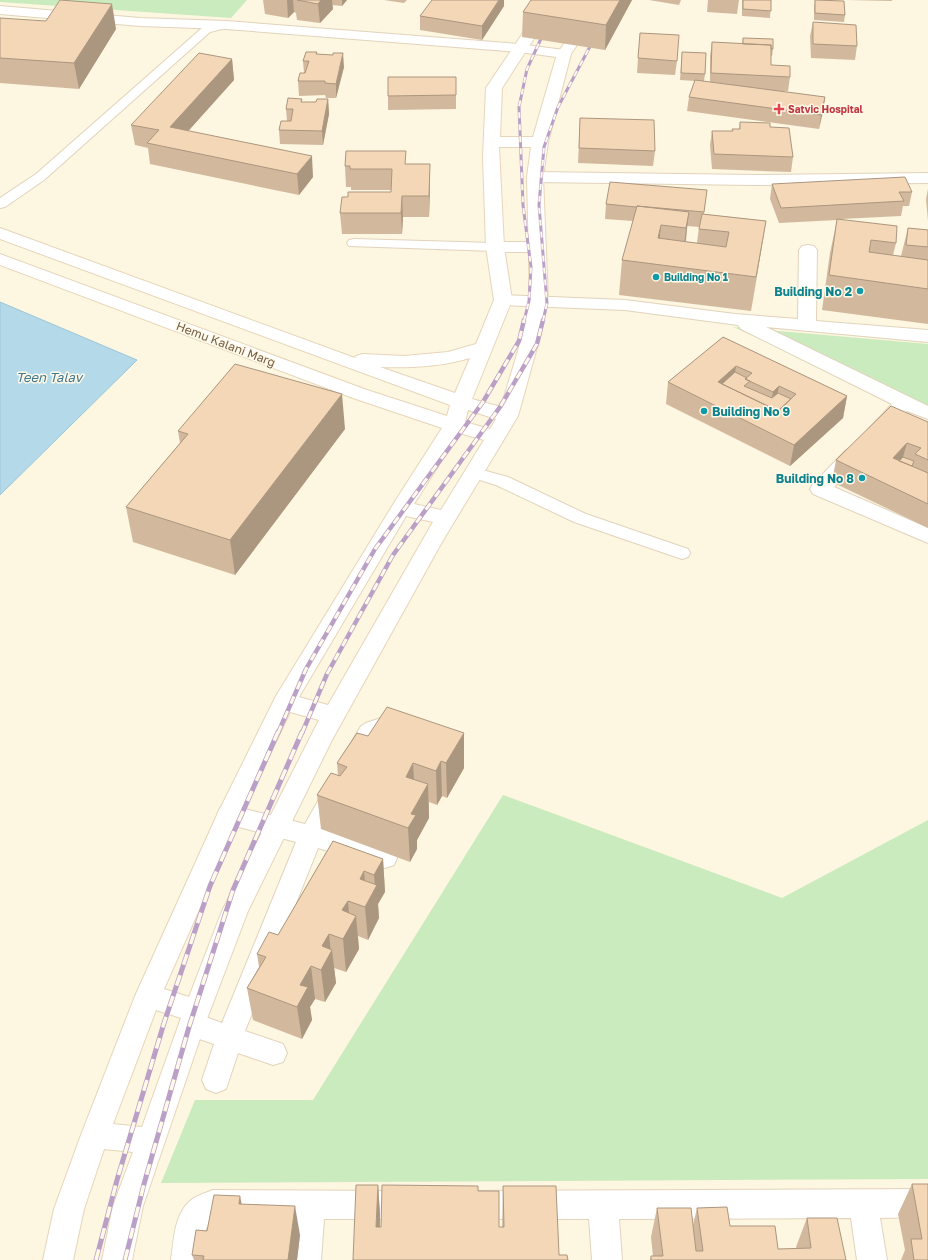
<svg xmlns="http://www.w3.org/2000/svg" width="928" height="1260" viewBox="0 0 928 1260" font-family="'Golos Text',sans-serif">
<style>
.green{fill:#caebbe}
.water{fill:#b4d9e8;stroke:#9ac7da}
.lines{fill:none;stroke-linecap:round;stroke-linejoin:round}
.service-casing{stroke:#e2d3bc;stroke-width:2}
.minor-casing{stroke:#e2d3bc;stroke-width:2}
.secondary-casing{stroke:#e7d5b9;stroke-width:2}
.service{fill:#fff;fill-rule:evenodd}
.minor{fill:#fff;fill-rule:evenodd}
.secondary{fill:#fff;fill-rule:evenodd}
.rail-far2-casing{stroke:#ba9fc7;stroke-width:3}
.rail-far1-casing{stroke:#ba9fc7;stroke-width:4.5}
.rail-casing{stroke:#ba9fc7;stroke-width:5}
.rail-far2{stroke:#fff9e8;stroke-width:2;stroke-dasharray:6;stroke-linecap:butt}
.rail-far1{stroke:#fff9e8;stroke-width:3;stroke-dasharray:8;stroke-linecap:butt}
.rail{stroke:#fff9e8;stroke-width:3.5;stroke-dasharray:11;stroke-linecap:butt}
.wall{fill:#d2b99d;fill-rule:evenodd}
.shaded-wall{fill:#ab967f}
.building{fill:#f4d7b6;stroke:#ab967f;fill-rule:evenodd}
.health-dot{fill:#e0444e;stroke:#fff9e8;stroke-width:1.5}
.culture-dot{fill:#0f9aa8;stroke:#fff9e8;stroke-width:1.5}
.labels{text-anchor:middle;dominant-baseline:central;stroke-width:3;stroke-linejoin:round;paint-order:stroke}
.far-health-label{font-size:10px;font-weight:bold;fill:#be3a42;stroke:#fff9e8;text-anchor:start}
.far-culture-label{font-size:10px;font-weight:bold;fill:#0d838f;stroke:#fff9e8;text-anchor:start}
.culture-label{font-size:12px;font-weight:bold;fill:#0d838f;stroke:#fff9e8;text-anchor:end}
.street-label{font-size:12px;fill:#765e46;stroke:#fff9e8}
.water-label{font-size:13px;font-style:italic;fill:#427992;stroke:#fff9e8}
</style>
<rect width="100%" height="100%" fill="#fdf6e0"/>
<path class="green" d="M0,0h247l-16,18 -231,-16z
M733,327l195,17v68z
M503,795l279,103 146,-78v359l-767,4 34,-83h118z"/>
<path class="water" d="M0,302l137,58 -137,135z"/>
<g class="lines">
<defs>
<path id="service" d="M226,22l6,3 -2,2 -20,5 -166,148 -39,27 -5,1v-10l36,-24 166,-146z
M354,239l141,4 5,1 2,3 -2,3 -5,1 -146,-5 -2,-3 2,-3z
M475,468l33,9 78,37 102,35 2,4 -2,4 -6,2 -108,-37 -78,-37 -26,-8 -3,-4 3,-4z"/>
<path id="minor" d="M0,6l140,12 86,3 293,23 45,6 5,1 2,3 -2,3 -5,1 -45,-6 -293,-23 -86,-3 -140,-12z
M535,172l219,3 174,-2v10l-174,2 -219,-3 -6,-2 -2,-3 2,-3z
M495,242h42l6,1 3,4 -3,4 -6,1h-42l-6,-1 -3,-4 3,-4z
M808,245l6,1 3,4 -1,71 112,9v12l-162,-15 162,79v13l-21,-8c-11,11 -20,29 -37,24l-3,-4 25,-27 -151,-75 -3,-4 -113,-15 -122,-5 -6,-1 -3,-4 3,-4 6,-1 122,5 110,14 63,5 1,-69 3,-4z
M853,448l7,2 3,5 -29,32 94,41v15l-115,-49 -3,-5 3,-5 33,-34z
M381,718h8l19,5 4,6 -4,6 -8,3 -18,-2 -9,9 -13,24 -8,2 -8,-2 -4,-7 21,-36 5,-3z
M335,784l9,3 3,7 -20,37 67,20 3,7 -3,7 -9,3 -67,-20 -73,183 38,13 4,9 -4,9 -10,3 -35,-12 -12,36 -10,4 -10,-4 -4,-9 12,-36 -32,-11 -3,-9 3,-9 10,-3 30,11 74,-181 -76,-20 -3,-7 3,-7 9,-3 76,19 21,-37z
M928,1189v28l-48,1 7,42h-30l-6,-42 -232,1 3,41h-30l-3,-41h-120l-10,-4 -5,-10 5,-10 10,-4z
M213,1190l198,1 10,4 5,10 -5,10 -10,4h-87l-3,41h-30l3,-41 -79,-1c-13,7 -12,29 -14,42h-30c3,-20 3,-45 19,-59 6,-6 16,-8 23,-11z"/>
<path id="secondary" d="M545,0h14l-57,88 -2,49h33l24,-83 36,-54h14l-36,54 -23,88 -5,35 5,124 -12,50 -18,65 -76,126 -110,198 -84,171 -43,113 -62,182 -11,54h-30l11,-54 20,-54 -29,-3 -20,60 -11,51h-30l11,-51 27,-74 54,-139 82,-181 59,-119 118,-193 48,-75 -89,-30 -353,-133v-11l367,136 80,26 3,-11 -450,-166v-11l355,130 1,-2 7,-2 41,2 44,-4 28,-8 18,-44 -8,-53 -3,-90 3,-69zM499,147h32l-4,30 3,124 -12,50 -17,56 -29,-8 40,-99 -8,-53zM470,358l-15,35 -75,-26c30,1 60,0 90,-9zM468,410l28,9 -6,10 -25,-7zM459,433l25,7 -43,70 -27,-6zM406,516l27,6 -105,183 -29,-8zM290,712l29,8 -97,191 -33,86 -25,-8 77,-174zM156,1010l25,8 -39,109 -29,-3z"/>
</defs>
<use href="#service" class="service-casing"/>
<use href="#minor" class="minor-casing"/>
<use href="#secondary" class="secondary-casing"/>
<use href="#service" class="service"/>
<use href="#minor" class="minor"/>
<use href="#secondary" class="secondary"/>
<defs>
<path id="rail-far2" d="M524,321l5,-20 2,-34 -8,-62 -4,-98 8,-38 18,-39
M543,321l4,-18 -8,-98 5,-58 14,-40 37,-70"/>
<path id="rail-far1" d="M278,733l28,-64 69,-120 108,-147 36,-61 5,-21
M302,733l25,-59 66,-119 107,-148 37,-63 6,-24"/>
<path id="rail" d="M96,1260l21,-80 47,-157 46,-137 68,-154
M125,1260l19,-76 45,-157 44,-137 69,-158"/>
</defs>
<use href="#rail-far2" class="rail-far2-casing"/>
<use href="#rail-far1" class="rail-far1-casing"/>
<use href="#rail" class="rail-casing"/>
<use href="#rail-far2" class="rail-far2"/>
<use href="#rail-far1" class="rail-far1"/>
<use href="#rail" class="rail"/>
</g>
<path class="wall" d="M263,0h84l-5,6 -10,-1 1,4 -13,14 -23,-3 -1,-7 -2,-1 -6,6 -23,-4z
M384,0h23l-3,3z
M632,0l-27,50 -83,-13 1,-25z
M649,0h32l-2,5z
M708,0h31l-2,14 -30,-2z
M742,0h29l-1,18 -28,-2z
M815,0l30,15 -1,7 -30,-2v-14z
M847,0h45v1z
M504,6l-22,34 -62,-10v-14z
M0,18l116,11 -37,60 -79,-6z
M813,22l44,24 -2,14 -44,-2 -1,-22z
M743,38l30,11 -1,7h-1v9l19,12 -2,14h-13l50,6 -6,32 -132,-18 2,-14 6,-16 -15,-1 2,-28 23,22 -1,7 6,1v-26l2,-14 30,2z
M317,52v2l27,13 -8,31h-10l-1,-3 -26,1 -1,-15 6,-8 -1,-12z
M638,58l39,3 -2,14 -38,-2z
M232,59l2,21 -46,51 125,46 -14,18 -149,-31 -2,-16 -13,-3 -4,-20z
M456,77v32l-68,1v-14z
M302,99v3h14l12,-3 1,15 -6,31 -43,-1 -1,-14 8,-9 -1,-12z
M580,118l75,33 -2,15 -75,-3z
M740,122l30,5 23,30 -2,15 -79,-3 -2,-24 2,-14h20v-2h7z
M406,164l24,21 -1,32h-26l-1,17h-60l-2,-21 8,-16 43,-5v-2h-40v-3h-5l-1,-21z
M772,184l140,8 -3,14h-6l-2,10 -60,3 55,24 -3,12 8,1 7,-28 20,2v94l-106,-14 8,-57 7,-33 -58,3 -9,-24z
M928,189v32l-2,-22z
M707,190l-3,24 62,7 -15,90 -132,-16 3,-35 11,-39 -28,-2 1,-15zM687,226l12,1 -2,16 -11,-1z
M723,337l124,59 -4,22 -53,48 -124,-62 2,-22z
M928,422v106l-96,-46 4,-22z
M345,429l-110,146 -102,-33 -7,-35 54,-64 -2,-12z
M357,733l107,35 -17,30 -5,-2 -5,9 -8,-3v16l-12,22v9l-7,13 -89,-33 -4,-34 21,-20 -1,-12z
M333,841l50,18 2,33 -7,12 1,14 -11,22 -10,-4 1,13 -13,23 -12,-4 2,15 -11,19 -10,-3 -5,8 2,13 -10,19 -49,-19 -6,-32 12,-21 -2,-13 21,-19z
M912,1184l16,76h-27l4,-10 -7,-36z
M378,1185l2,29v13l98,-36 21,36h3l1,-41 56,69 -206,5z
M242,1204l58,31 -3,25h-103l-2,-5 15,-24z
M657,1208l36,17 4,-17 33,18 48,23h19l-1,-2 11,-29 39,42h-196l1,-4h2l-2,-19z"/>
<path class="shaded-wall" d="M287,0h6l1,12 -6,6z
M321,0h11l1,9 -13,14 -2,-19z
M342,0h5l-5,6z
M499,0h5v6l-22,34v-14z
M620,0h12l-27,50 1,-25z
M112,4l4,25 -37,60 -5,-26z
M343,53l1,14 -8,31v-14z
M232,59l2,21 -61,68 -3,-21z
M825,97l-2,15 -4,17 2,-14z
M328,99l1,15 -6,31 -1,-14z
M312,156l1,21 -14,18 -2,-21z
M430,164v21l-1,32v-21z
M402,196l1,21 -1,17 -1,-21z
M689,212l-4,34 -3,16 4,-34z
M766,221l-6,34 -9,56z
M661,225l-3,34v-21z
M736,366l-3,22 -6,5 -9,-11z
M779,386l-4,22 -6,6 4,-22z
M342,394l3,35 -110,146 -5,-35z
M847,396l-4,22 -53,48 4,-21z
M907,443l-6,21 -8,-6z
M464,733v35l-17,30 -1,-35z
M441,761l1,35 -5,9 -1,-34z
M413,763l2,34 -9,-20z
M428,784l1,34 -12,22v9l-7,13 -2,-34 3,-14z
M383,859l2,33 -7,12 1,14 -11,22 -3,-33 -5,-28 4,-8 3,33 8,-16 -1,-13z
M348,901l2,25 6,-10 3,33 -13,23 -3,-33 -1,-29z
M329,934l2,19 1,-3 4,33 -11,19 -4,-32 1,-24z
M311,966l4,33 -5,8 2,13 -10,19 -5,-32 3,-22z
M378,1185l2,29 -1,42 -3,-29z
M240,1196l6,29 -7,-21z
M295,1206l5,29 -3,25h-9z"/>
<path class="building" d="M60,0l52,4 -38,59 -74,-5v-40l46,3z
M297,0h24l-3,4z
M432,0h67l-17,26 -62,-10z
M531,0h89l-14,25 -83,-13z
M743,0h28v11l-28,-2z
M815,0l29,1 1,14 -30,-2z
M813,22l43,3 1,21 -44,-2z
M640,33l39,2 -2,26 -39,-3z
M743,38l30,1v10h-2v-4l-28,-1z
M712,42l59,3v20l19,1v11l-79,-4z
M306,52h11l-1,2 17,1v-2h10l-7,31 -11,-1v-2h-27l2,-8h5l4,-12h-6z
M682,52l24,1 -1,21 -24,-1z
M199,53l33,6 -62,68 142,29 -15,18 -150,-31 12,-13 -28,-5z
M388,77h68v18l-68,1z
M695,80l130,17 -4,18 -132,-18z
M288,98l14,1 -1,3h15l1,-3h11l-6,32 -43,-1 2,-9h10l2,-12h-7z
M580,118l74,2 1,31 -76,-3z
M740,122l30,1v4l19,1 4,29 -79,-3 -2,-23h21l-1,-2h8z
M346,151h60l-1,13h25l-1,32h-27l-1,17h-61l2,-16h6v-5h43l1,-23h-42v-3h-5z
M905,177l7,15h-13l5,9 -123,7 -9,-24z
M610,182l97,8 -3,22 -67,-6 -1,1 -30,-3z
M637,206l52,6 -3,16 -25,-3 -3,13 68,9 3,-15 -30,-3 3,-15 64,7 -10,56 -134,-17z
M837,219l60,7 -1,17 -25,-3 -2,12 59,8v29l-99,-14z
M908,228l20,2v17l-22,-2z
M723,337l124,59 -53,49 -126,-63zM736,366l16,7 -7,6 28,13 6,-6 17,8 -18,17 -60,-29z
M235,364l107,30 -112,146 -104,-33 62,-73 -10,-3z
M735,372l12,6 -2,1 5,2 -6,5 28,12 6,-5 13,6 -13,12 -56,-27z
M891,406l37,16v38l-13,-6 6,-6 -14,-5 -14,15 35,15v31l-92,-44z
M903,457l11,4 -2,5 -13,-5z
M387,707l77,26 -18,30 -5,-2 -5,10 -23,-8 -7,14 22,7 -17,30 5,1 -8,13 -91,-33 14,-22 9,3 7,-9 -10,-4 20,-30 11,3z
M333,841l50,18 -9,16 -10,-4 -4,8 17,6 -12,22 -17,-6 -6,9 14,6 -13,23 -14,-5 -7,12 10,4 -11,20 -10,-4 -11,19 8,2 -11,20 -50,-19 19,-31 -9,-3 12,-22 9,3z
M912,1184h16v76h-14l-3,-21h11z
M356,1185h22l-2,42h5l1,-42 96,1v5h21v36h5l-1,-41h53l3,69h8l1,5h-215z
M214,1195l26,1 -1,8 56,2 -7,54h-85l1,-4 -12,-1 4,-25 11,1z
M727,1207l3,19h45l3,23 33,-1 -4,-30h30l9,42h-195v-4h12l-6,-48h34l5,43h7l-6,-43z"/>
<path class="health-dot" d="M777 103h4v4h4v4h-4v4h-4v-4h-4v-4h4z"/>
<g class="culture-dot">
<circle cx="656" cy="277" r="4"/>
<circle cx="860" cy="291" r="4"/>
<circle cx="704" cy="411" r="4"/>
<circle cx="862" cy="478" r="4"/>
</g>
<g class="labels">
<g class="far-health-label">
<text x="788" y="109">Satvic Hospital</text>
</g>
<g class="far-culture-label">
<text x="664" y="277">Building No 1</text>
</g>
<g class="culture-label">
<text x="852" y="291">Building No 2</text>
<text x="712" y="411" text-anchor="start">Building No 9</text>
<text x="854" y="478">Building No 8</text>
</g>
<g class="street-label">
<text transform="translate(226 344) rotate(21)">Hemu Kalani Marg</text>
</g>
<g class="water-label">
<text x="49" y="377">Teen Talav</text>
</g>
</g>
</svg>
